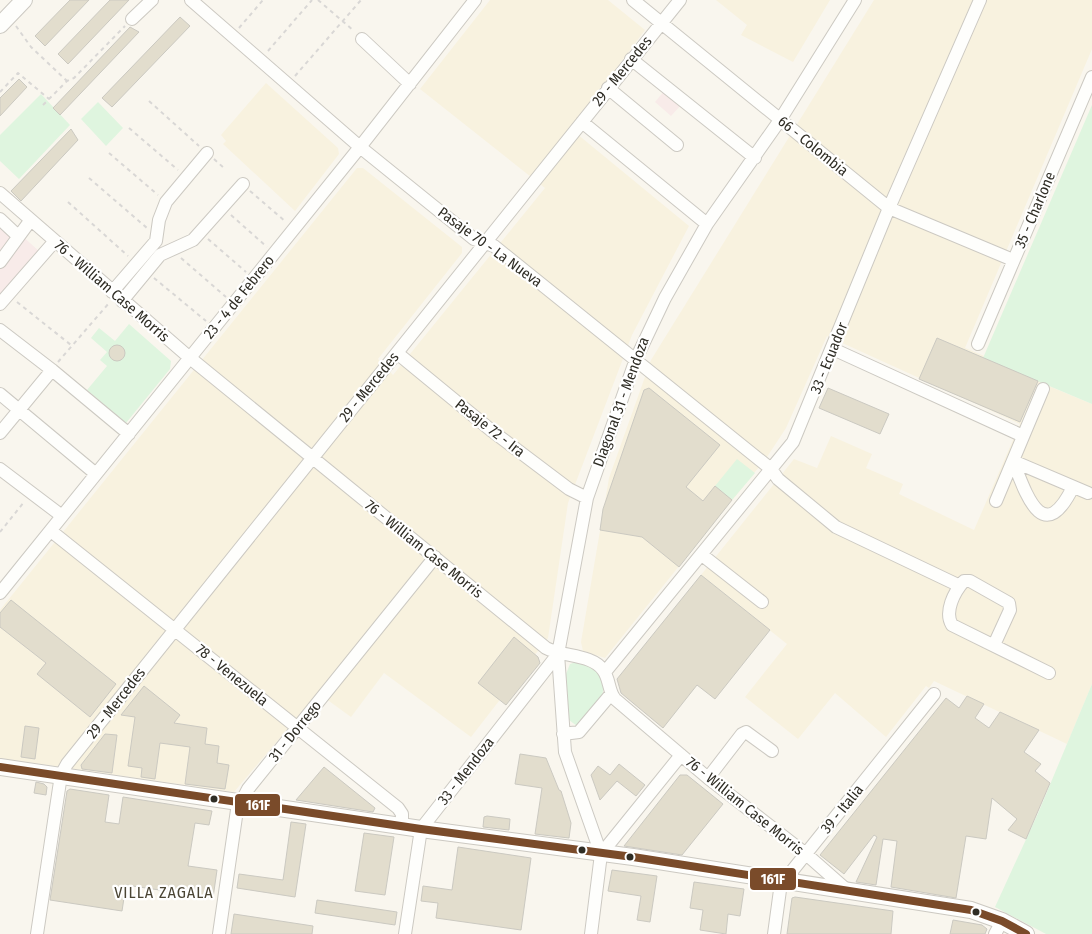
<svg xmlns="http://www.w3.org/2000/svg" width="1092" height="934" viewBox="0 0 1092 934" font-family="'Fira Sans Condensed',sans-serif">
<style>
.built{fill:#f8f2df}
.medical{fill:#f8ebe9}
.green{fill:#dff5df}
.building{fill:#e2ddcd;stroke:#cbc9c1}
.lines{fill:none;stroke-linecap:round;stroke-linejoin:round}
.minor-casing{stroke:#ccc9c2;stroke-width:14}
.major-casing{stroke:#ccc9c2;stroke-width:18}
.path{stroke:#d9d7d5;stroke-width:2;stroke-dasharray:4 4;stroke-linecap:butt}
.minor{stroke:#fefefc;stroke-width:12}
.major{stroke:#fefefc;stroke-width:16}
.bus-1-casing{stroke:#fff;stroke-width:11}
.bus-1{stroke:#7a4b2a;stroke-width:8}
.bus-dot{fill:#2f2d25;stroke:#fff;stroke-width:2}
.labels{text-anchor:middle;dominant-baseline:central;stroke-width:4.5;stroke-linejoin:round;paint-order:stroke}
.street-label{font-size:15px;fill:#2f2d25;stroke:#fff}
.neighbourhood-label{font-size:16px;letter-spacing:1px;fill:#4b4534;stroke:#fff}
.line-badge{stroke:#fff;stroke-width:2}
.badge-label{font-size:14px;text-anchor:middle;font-weight:bold;fill:#fff}
</style>
<rect width="100%" height="100%" fill="#f9f6ee"/>
<path class="built" d="M490,0h118l37,30 -74,99 118,97 -57,109 -64,168 -20,135 -77,99 -87,-64 -33,44 -33,-24 -84,99 -234,-34v-148l357,-442h6l99,79v6l-84,106 15,16 152,-187 -125,-99z
M716,0h114l-37,62 -52,-27 6,-10z
M874,0h218v49l-127,299 75,31 -1,3 53,22v280l-25,60 -133,-63 -5,7 -3,-2 -40,51 -51,-44 -37,46 -53,-42 42,-53 -86,-69 93,-116 23,9 14,-32 41,18 -6,14 37,16 -4,10 75,36 46,-106 -193,-88 -41,92 -19,29 -162,201 -22,-7 -2,-9 28,-164 42,-118z
M266,83l72,65 1,6 -44,57 -72,-67 3,-3 -5,-6z"/>
<path class="medical" d="M665,90l17,14 -11,12 -16,-14z
M0,216l40,36 -40,42z"/>
<path class="green" d="M41,94l29,31 -51,54 -19,-18v-26z
M98,102l25,26 -17,18 -25,-27z
M1092,105v299l-109,-46z
M129,324l42,37 -1,8 -44,54 -39,-33 20,-24 -7,-6 7,-8 -16,-14 8,-10 16,13z
M737,459l18,14 -23,27 -17,-14z
M576,662l18,5 10,15 -2,17 -25,27 -8,-6 -3,-46 4,-10z
M1092,684v250h-46l-51,-27 44,-96z"/>
<path class="building" d="M70,0h19l-44,46 -10,-10z
M110,0h19l-61,64 -10,-10z
M180,17l10,9 -78,81 -10,-9z
M130,27l9,5 -79,83 -7,-7z
M19,79l8,8 -27,29v-18z
M71,129l7,11 -57,61 -10,-10z
M937,338l101,43 -18,41 -101,-43z
M109 353a8 8 0 1 1 16 0a8 8 0 1 1-16 0Z
M649,388l71,57 -34,42 17,14 12,-15 17,14 -53,67 -37,-30 -42,-7 3,-21 41,-119z
M828,388l61,26 -9,20 -61,-26z
M701,575l69,55 -55,69 -18,-14 -34,43 -42,-35 -4,-14z
M11,600l105,84 -26,33 -53,-43 9,-11 -46,-36v-14z
M514,637l24,20 2,6 -34,42 -28,-22z
M144,686l36,29 -6,8 33,5 -2,16 14,2 -2,17 12,2 -4,24 -40,-5 5,-37 -30,-4 -5,36 -14,-2 1,-9 -14,-2 7,-49 -14,-2z
M967,696l17,8 -9,14 14,10 11,-16 39,18 -15,22 17,12 -6,7 15,12 -24,56 -18,-9 9,-11 -25,-21 -6,41 -20,-3 -10,62 -65,-11 6,-46 -14,-2 -7,46 -20,-3 21,-45 -3,-2 -30,39 -24,-19 126,-157 13,10z
M25,726l14,2 -4,31 -14,-2z
M105,734l12,1 -5,38 -30,-4 -1,-4z
M520,754l26,4 13,32 2,1 10,32 -2,15 -34,-4 7,-46 -27,-4z
M619,764l26,21 -9,11 -19,-15 -17,19 -9,-25 7,-9 12,9z
M324,767l51,41 -2,4 -77,-12z
M680,775h7l36,29 -41,51 -58,-9z
M36,782l8,2 3,3 -1,8 -12,-2z
M70,789l39,6 -4,27 14,2 4,-27 89,14 -3,14 -14,-2 -7,43 29,4 -4,28 -87,-13 -4,26 -72,-11 17,-109z
M487,816l23,3 -1,11 -26,-3 1,-10z
M291,822l15,2 -11,73 -58,-9 2,-14 44,6z
M364,833l30,4 -9,58 -30,-4z
M458,847l73,11 -10,72 -85,-12 2,-15 -17,-2 2,-15 29,4z
M612,870l45,6 -7,46 -13,-2 4,-24 -33,-5z
M694,882l50,7 -4,27 -12,-2 -2,20 -26,-4 3,-20 -13,-2z
M795,897l98,14 -2,23h-104l5,-36z
M317,900l80,12 -2,13 -80,-12z
M234,914l79,12 -1,8h-81z
M953,920l29,5 5,4 -2,5h-35z"/>
<g class="lines">
<defs>
<path id="minor" d="M191,0l169,147 114,92 20,7 277,223 7,10 58,48 124,59
M633,0l256,208 124,52
M132,19l20,-19
M362,39l48,45
M631,59l124,99
M608,88l69,57
M582,122l125,102
M0,193l190,165 356,290c17,9 46,6 57,22 7,9 5,21 12,29l93,79 98,76 42,37
M0,219l18,17
M0,262l30,-41
M112,292l44,-51 3,-21 7,-18 41,-49
M122,301l38,-46 33,-15 50,-56
M0,304l54,-62
M0,330l52,40 77,64
M978,344l114,-267
M833,349l190,87
M397,353l95,78 77,58 18,9
M0,394l96,80
M0,433l52,-63
M1013,461c13,33 30,87 60,26
M1013,461l75,32
M0,469l62,47
M996,501l47,-112
M51,531l347,277 4,6v12
M702,555l60,47
M0,593l360,-446 115,-147
M994,645l16,-35 -1,-7 -39,-22h-6c-10,11 -20,31 -12,44l97,48
M605,672l188,-230 96,-234 91,-208
M563,734l16,-2 32,-38
M708,778l34,-44 4,-2 26,19
M601,854l80,-99
M37,934l24,-159 6,-11 613,-764
M219,934l18,-124 11,-21 187,-232
M405,934l16,-105 137,-175
M591,934l10,-80 -36,-102 -7,-98 29,-156 49,-139 29,-61 42,-74 73,-104 75,-120
M774,934l6,-44 4,-9 150,-187
M995,934l7,-13"/>
<path id="major" d="M0,25l24,-25
M0,767l421,62 212,28 338,53 31,11 24,13"/>
</defs>
<use href="#minor" class="minor-casing"/>
<use href="#major" class="major-casing"/>
<path class="path" d="M318,0l36,31
M16,26l15,21 36,34
M239,28l24,-28
M268,51l44,-51
M295,76l66,-76
M0,92l18,-19 31,26
M149,101l50,45
M43,105l24,-24 7,-3 51,-52
M129,128l49,42
M109,153l49,42
M214,159l11,10
M89,178l58,50
M250,191l36,31
M68,202l60,54
M231,215l36,32
M208,239l38,33
M181,258l45,39
M154,278l52,43
M17,302l54,43
M58,362l51,-59
M0,532l24,-30"/>
<use href="#minor" class="minor"/>
<use href="#major" class="major"/>
<defs>
<path id="bus-1" d="M0,767l421,62 212,28 338,53 31,11 24,13"/>
</defs>
<use href="#bus-1" class="bus-1-casing"/>
<use href="#bus-1" class="bus-1"/>
</g>
<g class="bus-dot">
<circle cx="214" cy="799" r="4.5"/>
<circle cx="582" cy="850" r="4.5"/>
<circle cx="630" cy="857" r="4.5"/>
<circle cx="976" cy="912" r="4.5"/>
</g>
<g class="labels">
<g class="street-label">
<text transform="translate(622 71) rotate(-51)">29 - Mercedes</text>
<text transform="translate(813 146) rotate(39)">66 - Colombia</text>
<text transform="translate(1035 210) rotate(-67)">35 - Charlone</text>
<text transform="translate(490 247) rotate(36)">Pasaje 70 - La Nueva</text>
<text transform="translate(112 291) rotate(41)">76 - William Case Morris</text>
<text transform="translate(239 297) rotate(-51)">23 - 4 de Febrero</text>
<text transform="translate(829 358) rotate(-68)">33 - Ecuador</text>
<text transform="translate(369 387) rotate(-51)">29 - Mercedes</text>
<text transform="translate(621 402) rotate(-70)">Diagonal 31 - Mendoza</text>
<text transform="translate(490 428) rotate(38)">Pasaje 72 - Ira</text>
<text transform="translate(424 549) rotate(39)">76 - William Case Morris</text>
<text transform="translate(232 675) rotate(39)">78 - Venezuela</text>
<text transform="translate(116 703) rotate(-52)">29 - Mercedes</text>
<text transform="translate(295 731) rotate(-51)">31 - Dorrego</text>
<text transform="translate(466 771) rotate(-52)">33 - Mendoza</text>
<text transform="translate(745 806) rotate(39)">76 - William Case Morris</text>
<text transform="translate(842 809) rotate(-51)">39 - Italia</text>
</g>
<g class="neighbourhood-label">
<text x="164" y="892">VILLA ZAGALA</text>
</g>
</g>
<g class="line-badge">
<rect x="234" y="793" width="47" height="24" rx="5" fill="#7a4b2a"/>
<rect x="749" y="867" width="48" height="24" rx="5" fill="#7a4b2a"/>
</g>
<g class="badge-label">
<text x="258" y="810">161F</text>
<text x="773" y="884">161F</text>
</g>
</svg>
